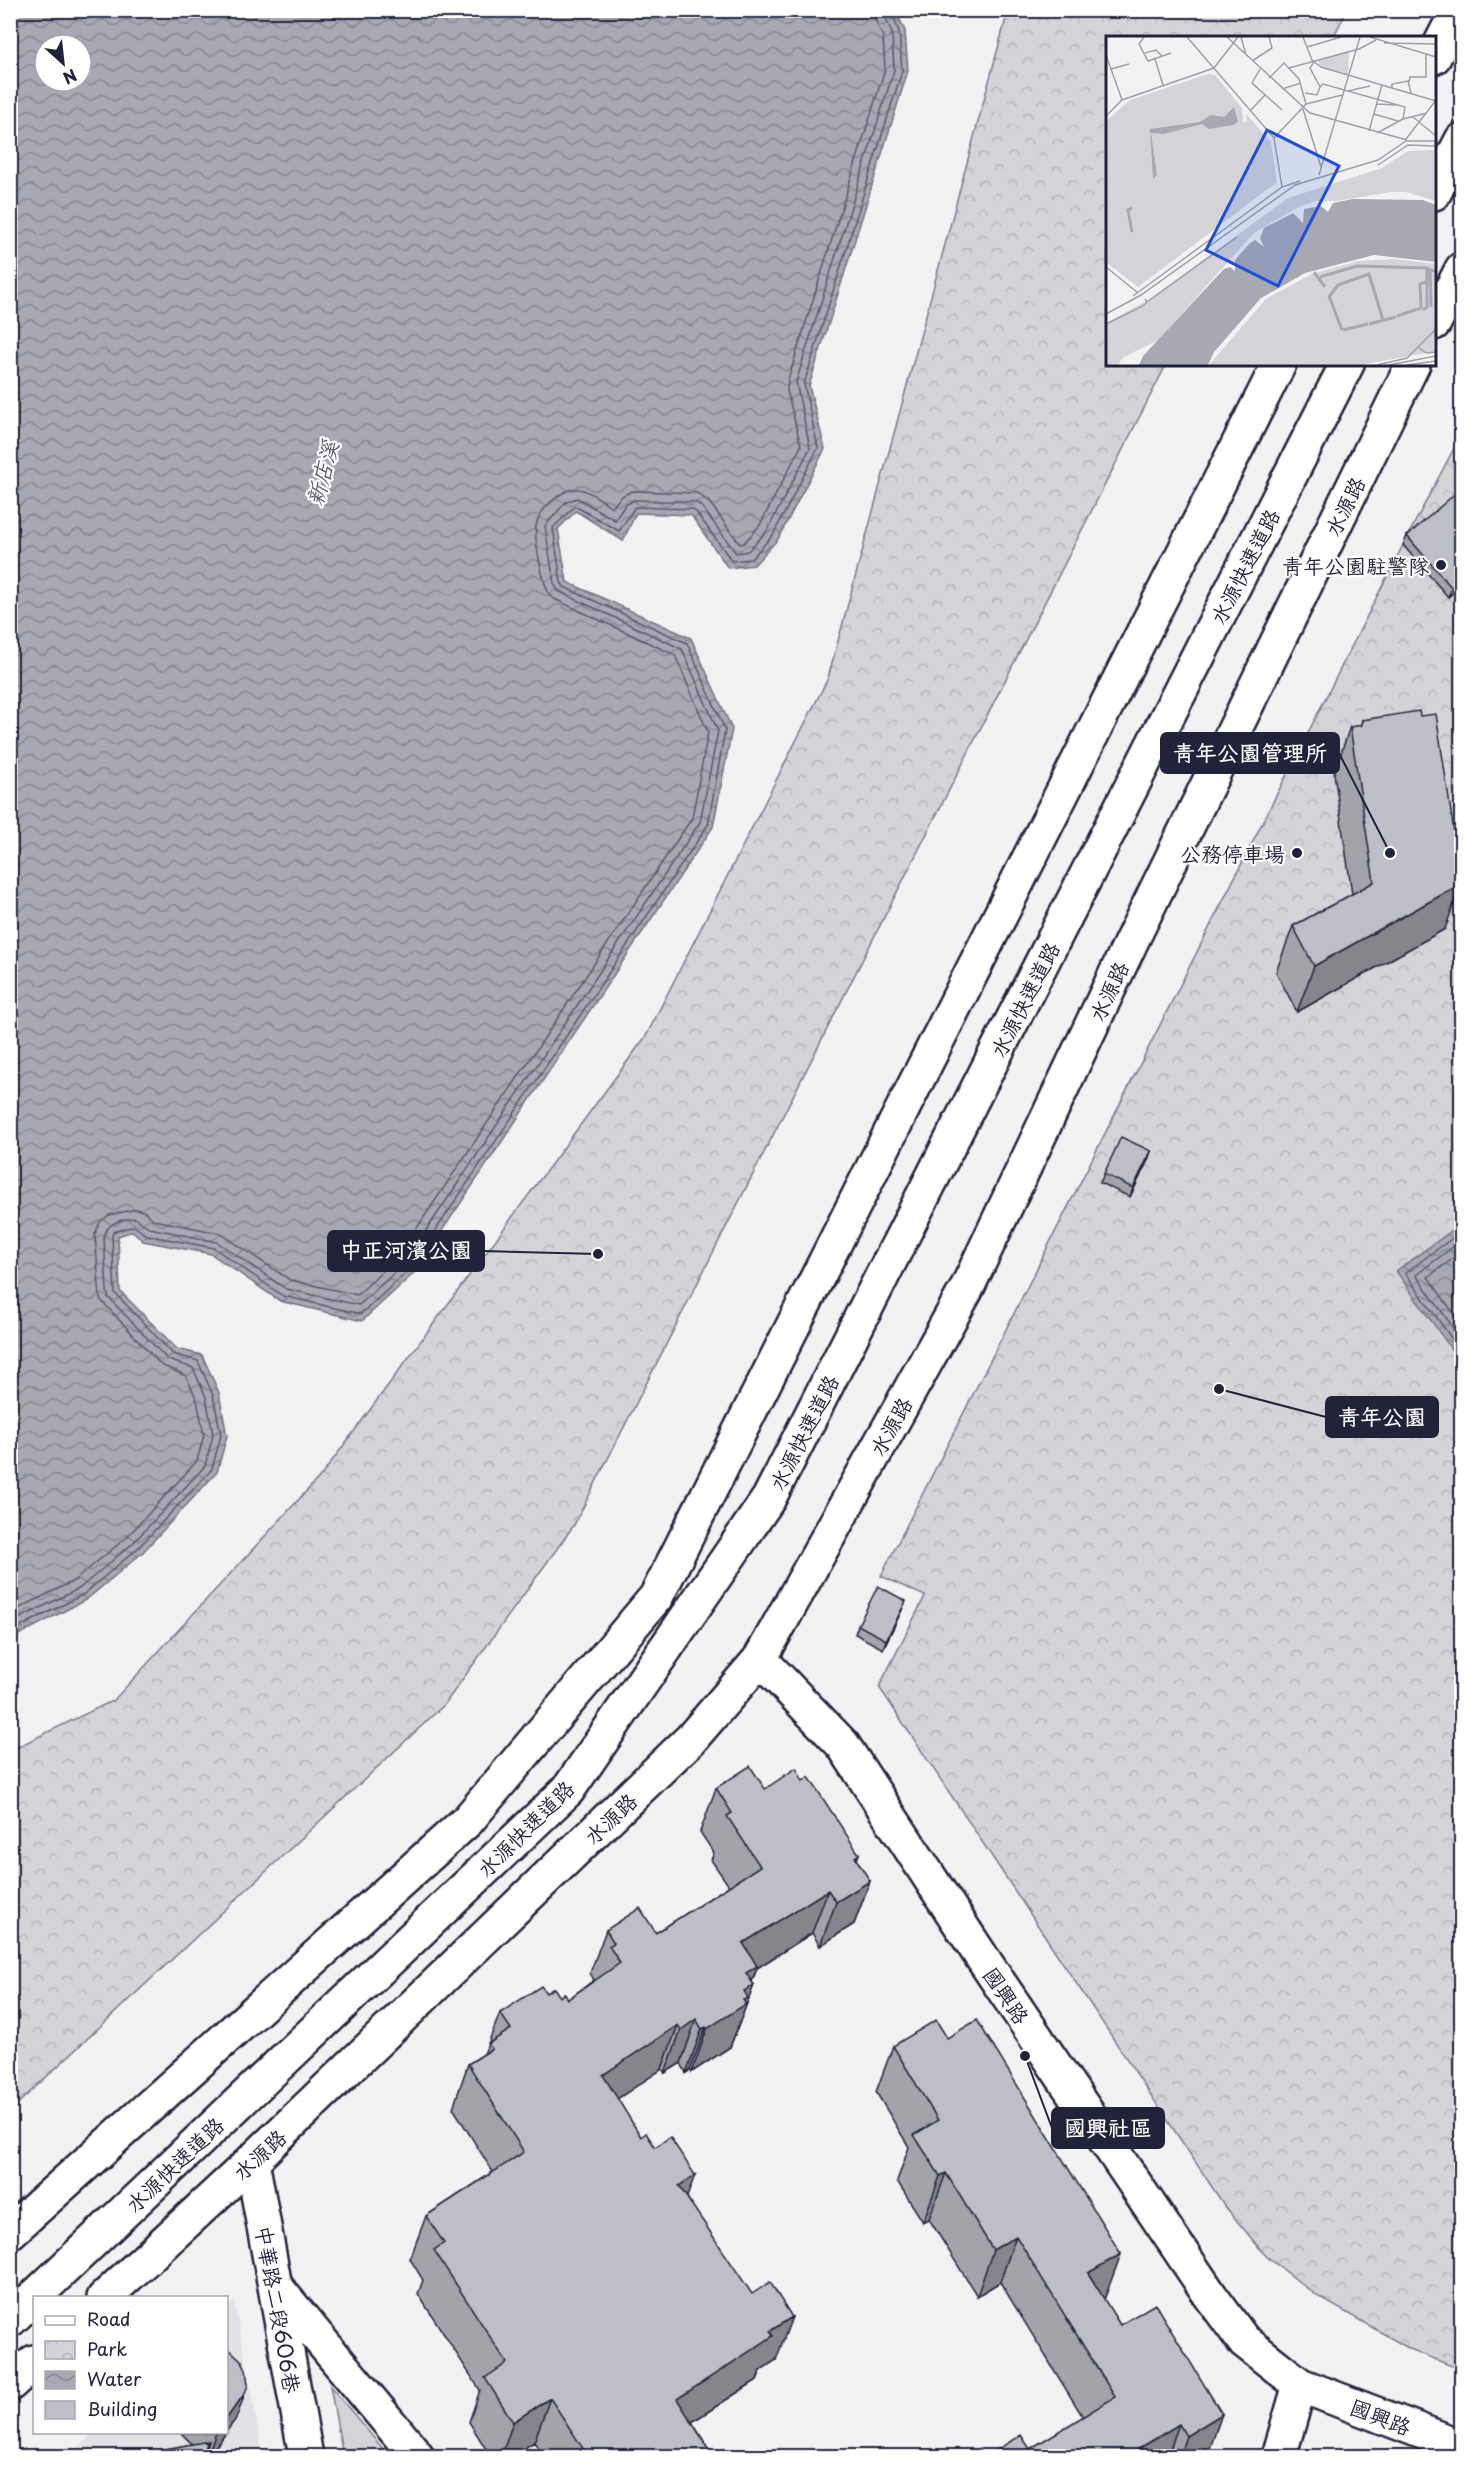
<svg xmlns="http://www.w3.org/2000/svg" width="1472" height="2467" viewBox="0 0 1472 2467" font-family="'Playpen Sans','LXGW WenKai TC',sans-serif">
<style>
.built{fill:#e2e2e6}
.green{fill:#d3d3d8;stroke:#7a7a8a;stroke-width:1.5}
.park{fill:url(#park-crowns);stroke:#7a7a8a;stroke-width:1.5}
.water{fill:url(#water-waves);stroke:#727282;stroke-width:1.5;fill-rule:evenodd}
.lines{fill:none;stroke-linecap:round;stroke-linejoin:round}
.shore{stroke:#58586b;stroke-width:1.5}
.minor-casing{stroke:#22223b;stroke-width:38}
.major-casing{stroke:#22223b;stroke-width:38}
.highway-casing{stroke:#22223b;stroke-width:38}
.minor{stroke:#fff;stroke-width:33}
.major{stroke:#fff;stroke-width:33}
.highway{stroke:#fff;stroke-width:33}
.wall{fill:#a3a3aa;stroke:#22223b;stroke-width:1.5}
.shaded-wall{fill:#85858b;stroke:#22223b;stroke-width:1.5}
.building{fill:#bebec6;stroke:#22223b;stroke-width:1.5}
.poi-dot{fill:#22223b;stroke:#fff;stroke-width:2}
.labels{text-anchor:middle;dominant-baseline:central;stroke-width:4.5;stroke-linejoin:round;paint-order:stroke}
.street-label{font-size:21px;fill:#22223b;stroke:#fff}
.poi-label{font-size:21px;fill:#22223b;stroke:#fff;text-anchor:end}
.water-label{font-size:22px;font-style:italic;fill:#58586b;stroke:#fff}
.inset-river{fill:none;stroke:#a8a8b2;stroke-width:3}
.inset-road{fill:none;stroke:#9f9fa9;stroke-width:1.5}
.view{fill:#1d4ed8;fill-opacity:0.15;stroke:#1d4ed8;stroke-width:3}
.inset-edge{fill:none;stroke:#22223b;stroke-width:3}
.leader{fill:none;stroke:#22223b;stroke-width:2}
.callout-dot{fill:#22223b;stroke:#fff;stroke-width:2}
.callout{fill:#22223b;stroke:#22223b;stroke-width:2}
.callout-label{font-size:22px;text-anchor:middle;font-weight:bold;fill:#fff}
</style>
<defs>
<pattern id="park-crowns" width="20" height="18" patternUnits="userSpaceOnUse" patternTransform="scale(1.5)"><rect width="20" height="18" fill="#d3d3d8"/><path d="M2 6a3 3 0 1 1 6 0M12 15a3 3 0 1 1 6 0" fill="none" stroke="#b5b5ba"/></pattern>
<pattern id="water-waves" width="16" height="10" patternUnits="userSpaceOnUse" patternTransform="scale(1.5)"><rect width="16" height="10" fill="#a8a8b2"/><path d="M0 5q4-4 8 0t8 0" fill="none" stroke="#888892"/></pattern>
</defs>
<rect width="100%" height="100%" fill="#f2f2f3"/>
<filter id="ink" filterUnits="userSpaceOnUse"><feTurbulence type="fractalNoise" baseFrequency=".0167" numOctaves="2"/><feDisplacementMap in="SourceGraphic" scale="12" xChannelSelector="R" yChannelSelector="G"/><feConvolveMatrix kernelMatrix="1 2 1 2 8 2 1 2 1" color-interpolation-filters="sRGB"/></filter>
<g filter="url(#ink)">
<path class="built" d="M234,2301l29,155h-195l26,-23 132,-1 1,-124z"/>
<path class="green" d="M330,2386l59,70h-46z"/>
<path class="park" d="M1008,11h339l-14,26 -225,1v326l58,1 -592,1160 -130,180 -433,405v-360l103,-50 210,-228 322,-436 182,-358z
M1461,435v1935l-51,-21 -93,-53 -51,-40 -42,-51 -345,-518 46,-91 -44,-20 522,-1031z"/>
<path class="water" d="M11,10l885,1 9,20 3,40 -99,315 16,63 -47,90 -24,26 -26,3 -37,-53 -55,-2 -13,28 -47,-30 -18,18 9,53 124,56 41,91 -19,98 -300,447 -51,47 -82,-20 -69,-47 -68,-13 -10,-10 -15,5 2,55 57,58 25,6 17,38 8,43 -10,36 -75,81 -55,46 -76,40zM45,45h36v36h-36z
M1461,1224v139l-65,-92z"/>
<g class="lines">
<path class="shore" d="M1462,1231l-57,42 57,80
M1462,1240l-46,35 46,65
M1462,1252l-34,25 34,48
M10,1613l65,-33 52,-43 70,-76 7,-26 -7,-35 -11,-24 -25,-11 -61,-66 -5,-65 5,-12 9,-7 28,-6 8,3 9,8 65,13 71,47 67,15 39,-36 296,-441 16,-86 -33,-77 -123,-57c-9,-10 -18,-58 -16,-72 2,-16 27,-39 43,-37 12,2 23,12 33,18l10,-11 10,-5 65,2 12,9 31,42 4,-1 16,-18 41,-79 -14,-55 1,-11 97,-311 -2,-32 -8,-18 -1,-9
M10,1623l70,-35 53,-45 72,-77 8,-31 -7,-38 -13,-29 -25,-8 -59,-62 -2,-7 -3,-54c3,-15 18,-18 31,-19l15,10 67,14 69,47 73,16 44,-40 297,-443 18,-91 -36,-82 -124,-58 -4,-8 -9,-57 21,-24 11,-4 38,22 10,-15 9,-5 61,2 7,5 34,46 12,-2 19,-20 43,-83 -14,-66 98,-312 -2,-36 -9,-24
M10,1632l74,-38 54,-46 74,-79 9,-34 -8,-40 -15,-34 -25,-7 -58,-61 -3,-56 1,-5 21,-6 12,9 68,13 69,48 78,18 48,-44 299,-445 17,-95 -38,-87 -123,-56 -3,-5 -8,-54 22,-22 44,25 16,-24 57,2 4,3 36,49 19,-2 22,-24 45,-87 -14,-64 98,-313 -3,-39 -8,-22"/>
<defs>
<path id="minor" d="M1434,323l28,-54
M1413,364l-282,578 -165,348 -206,369 83,86 138,211 229,339 33,45 57,45 162,62
M252,2161l54,295
M276,2287l141,169
M1279,2456l21,-71"/>
<path id="major" d="M104,2298l148,-137 439,-422 69,-80
M10,2384l24,-22"/>
<path id="highway" d="M1434,57l24,-47
M1434,193l28,-53
M10,2232l458,-412 188,-223 623,-1233
M10,2320l558,-530 201,-292 578,-1134"/>
</defs>
<use href="#minor" class="minor-casing"/>
<use href="#major" class="major-casing"/>
<use href="#highway" class="highway-casing"/>
<use href="#minor" class="minor"/>
<use href="#major" class="major"/>
<use href="#highway" class="highway"/>
</g>
<path class="wall" d="M1407,536l54,50 -13,11 -45,-52z
M1362,720l83,209 -148,83 -21,-40 17,-46 59,-32 -18,-121 16,-46 10,-1z
M1151,1151l-3,9 -18,37 -30,-14 4,-9z
M902,1610l-19,39 -28,-15 3,-9z
M803,1781l67,100 -16,43 -34,22 -8,-13 -55,35 -5,14 2,3 -24,62 -38,25 -2,-2 -4,3 -5,-10 -16,10 -3,-4 -45,30 24,38 46,60 89,163 -15,10 -4,10 -65,42 22,35h-170l-10,-15 -23,15h-20l-22,-35 11,-32 -62,-96 5,-14 -13,-21 16,-43 67,-44 -40,-64 15,-44 16,-10 16,-41 46,-20 22,6 26,-19 -4,-7 16,-43 50,3 73,-47 -18,-26 3,-7 -14,-21 16,-44 49,1z
M893,2046l211,254 16,25 87,132h-219v-2l42,-6 53,-32 -83,-135 -23,14 -48,-77 -6,3 -26,-41 12,-34 -33,-55z
M181,2433h45l-18,24h-86l70,-13z"/>
<path class="shaded-wall" d="M1461,580v6l-13,11 4,-9z
M1461,884l-16,45 -148,83 17,-46z
M1151,1151l-3,9 -18,37 3,-9z
M906,1601l-4,9 -19,39 3,-9z
M859,1854l-15,43 26,-16 -16,43 -34,22 16,-44 19,-45z
M828,1890l-16,43 -55,35 -8,20 5,-3 -24,62 -38,25 15,-43 36,-86z
M696,2019l-15,44 -16,10 16,-43z
M678,2025l-16,44 -75,50 16,-44z
M706,2027l-16,43 -4,3 16,-44z
M946,2173l-17,46 -6,3 17,-46z
M695,2175l-16,44v-33z
M1016,2236l-16,46 -23,14 16,-46z
M1121,2254l-17,46 -16,-27z
M792,2317l-16,43 -15,10 -4,10 -96,62 16,-43 93,-68z
M245,2393l-9,26 -10,13v-13z
M550,2398l-16,44 -23,15h-10l12,-35z
M1222,2414l-15,43h-28l7,-21z
M1179,2424l-12,33h-42z
M216,2433h10l-19,24z
M209,2441l-5,16h-7z"/>
<path class="building" d="M1457,492l4,5v83l-9,8 -45,-52z
M1419,711l1,5 16,-2 25,164v6l-147,82 -21,-40 81,-44 -24,-155 12,-2v-5z
M1121,1137l30,14 -18,37 -29,-14z
M878,1586l28,15 -20,39 -28,-15z
M750,1766l15,23 31,-21 7,13 6,-4 50,77 -4,3 15,24 -34,21 -8,-12 -85,53 14,23 -11,7 8,12 -10,6 4,7 -5,2 3,4 -39,25 -1,-2 -4,2 -6,-10 -15,11 -3,-5 -75,50 38,62 5,-4 9,14 15,-10 25,38 -16,11 73,108 18,-12 22,35 -22,14 3,5 -96,63 37,58h-133l5,-4 -36,-55 -37,24 -28,-44 22,-15 -73,-113 10,-7 -18,-27 98,-64 -56,-88 24,-15 -4,-5 23,-15 -11,-16 41,-27 5,7 8,-5 6,9 4,-4 4,6 52,-36 -11,-17 5,-3 -8,-13 34,-22 16,25 104,-67 -33,-50 5,-3 -16,-25z
M936,2020l11,18 30,-18 144,234 -33,19 32,52 35,-21 67,110 -36,22 -7,-12 -54,33h-136l-1,-2 33,-20 9,14 85,-52 -99,-161 -23,14 -47,-77 -6,3 -26,-41 24,-15 -45,-74z
M226,2349l4,1 12,11 4,8 2,16 -3,8 -19,26z
M209,2441l-12,16h-75z"/>
</g>
<g class="poi-dot">
<circle cx="1441" cy="565" r="6"/>
<circle cx="1297" cy="853" r="6"/>
</g>
<g class="labels">
<g class="street-label">
<text transform="translate(1344 506) rotate(-64)">水源路</text>
<text transform="translate(1244 566) rotate(-63)">水源快速道路</text>
<text transform="translate(1108 991) rotate(-65)">水源路</text>
<text transform="translate(1024 999) rotate(-63)">水源快速道路</text>
<text transform="translate(890 1426) rotate(-61)">水源路</text>
<text transform="translate(803 1432) rotate(-63)">水源快速道路</text>
<text transform="translate(610 1818) rotate(-44)">水源路</text>
<text transform="translate(525 1828) rotate(-45)">水源快速道路</text>
<text transform="translate(1007 1995) rotate(56)">國興路</text>
<text transform="translate(259 2154) rotate(-43)">水源路</text>
<text transform="translate(174 2164) rotate(-44)">水源快速道路</text>
<text transform="translate(279 2309) rotate(80)">中華路二段606巷</text>
<text transform="translate(1381 2416) rotate(21)">國興路</text>
</g>
<g class="poi-label">
<text x="1429" y="565">青年公園駐警隊</text>
<text x="1285" y="853">公務停車場</text>
</g>
<g class="water-label">
<text transform="translate(321 473) rotate(-75)">新店溪</text>
</g>
</g>
<g transform="translate(1106 36)">
<rect width="330" height="330" fill="#f2f2f3"/>
<path d="M243,15l-1,23 -27,-8 -4,-6zM102,38l7,1 27,33 1,14 4,-1 -1,-7 25,28 6,40 -139,105 -32,-25v-141l24,-21zM330,114v51l-30,-9h-15l-55,9h-21l-16,6 -45,26 -96,107 -34,17 -7,8h-11v-42l42,-23 140,-102 94,-30 26,-17zM288,223l42,5v87l-75,14h-152l57,-66 46,-25 46,-13z" fill="#d3d3d8"/>
<path d="M128,71l4,15 -5,3 -24,4 -7,-5 -38,10 -13,-1 6,42 -4,4 -3,-50 50,-7 11,-7 13,2zM247,163l70,1 13,5v57l-62,-7 -69,18 -44,25 -47,54 -6,13h-69l4,-9 81,-87 6,-2 5,4v-11l14,-16 6,-4 9,7 -4,-9 4,-10 29,-15 10,10 1,-14 17,-3 7,6 5,-9z" fill="#a8a8b2"/>
<path class="inset-river" d="M26,172l-4,2 4,22M208,236l11,15M214,241l37,-11 70,2v39l-4,3M223,260l13,34M223,261l9,-12 31,-11 14,46M325,271l-1,-37 6,1M291,280l24,-8 -1,-24 6,-2M263,288l27,-7M237,294l25,-6"/>
<path class="inset-road" d="M38,1l-5,7 9,17 23,-8M121,1l83,76 97,27M135,1l5,18M197,1l9,23 9,7 115,34M264,1l66,20M278,7l52,1M201,11l34,-10M39,17l11,-3 6,6M0,19l16,45M49,23l8,26M146,25l20,-13 -3,-11M208,26l-4,6 10,19M108,32l24,-31M183,32l70,-19 17,-9M5,33l18,-5M154,33l-8,14 30,27M163,42l15,-15 15,16 7,25 -32,34M303,46l1,-5h16v-23M214,51l3,-3 82,23 -2,12M286,52v-4l16,-3 3,12M176,53l19,-6M242,55l22,-5M199,57l12,2 3,-8M200,68l36,-9M271,68l19,1M197,73l18,58M144,75l15,-16M268,78l24,7M0,80l16,-16 92,-32M307,81l23,19M263,95l13,-46M271,97l26,-14 24,-6M300,103l30,-39M272,129l30,-20 28,1M213,139l41,-138M176,151l18,-6M0,231l32,26M27,260l149,-109 -8,-49 -87,-101M41,266l90,-65M0,278l35,-19 154,-110 83,-25 28,-19h30M0,288l37,-18 4,-4 -2,-3M312,311l8,6 10,-1M271,329l30,-7 29,-29M283,329l47,-9M301,329l29,-4"/>
<path class="view" d="M161,94l72,36 -61,120 -72,-36z"/>
<rect width="330" height="330" class="inset-edge"/>
</g>
<path class="leader" d="M1390 853L1339 753M598 1254L484 1251M1219 1389L1326 1417M1025 2056L1052 2128"/>
<g class="callout-dot">
<circle cx="1390" cy="853" r="6"/>
<circle cx="598" cy="1254" r="6"/>
<circle cx="1219" cy="1389" r="6"/>
<circle cx="1025" cy="2056" r="6"/>
</g>
<g class="callout">
<rect x="1161" y="733" width="178" height="40" rx="6"/>
<rect x="328" y="1231" width="156" height="40" rx="6"/>
<rect x="1326" y="1397" width="112" height="40" rx="6"/>
<rect x="1052" y="2108" width="112" height="40" rx="6"/>
</g>
<g class="callout-label">
<text x="1250" y="761">青年公園管理所</text>
<text x="406" y="1258">中正河濱公園</text>
<text x="1382" y="1425">青年公園</text>
<text x="1108" y="2136">國興社區</text>
</g>
<rect width="1472" height="2467" fill="none" stroke="#fff" stroke-width="36"/>
<rect x="18" y="18" width="1436" height="2431" fill="none" stroke="#22223b" stroke-width="2" filter="url(#ink)"/>
<rect x="33" y="2296" width="195" height="138" fill="#ffffff" stroke="#a7a7b1" stroke-width="1.5"/>
<rect x="45" y="2316" width="30" height="9" fill="#ffffff" stroke="#a7a7b1" stroke-width="1.5"/>
<text x="87" y="2326" font-size="18" fill="#22223b">Road</text>
<rect x="45" y="2341" width="30" height="18" fill="url(#park-crowns)" stroke="#a7a7b1" stroke-width="1.5"/>
<text x="87" y="2356" font-size="18" fill="#22223b">Park</text>
<rect x="45" y="2371" width="30" height="18" fill="url(#water-waves)" stroke="#a7a7b1" stroke-width="1.5"/>
<text x="87" y="2386" font-size="18" fill="#22223b">Water</text>
<rect x="45" y="2401" width="30" height="18" fill="#bebec6" stroke="#a7a7b1" stroke-width="1.5"/>
<text x="87" y="2416" font-size="18" fill="#22223b">Building</text>
<g transform="translate(63 63) rotate(153)"><circle r="28" fill="#ffffff" stroke="#a7a7b1" stroke-width="1.5"/>
<path d="M0-4.5L10 22L0 15L-10 22Z" fill="#22223b"/>
<text y="-9" font-size="16" font-weight="bold" text-anchor="middle" fill="#22223b">N</text>
</g>
</svg>
